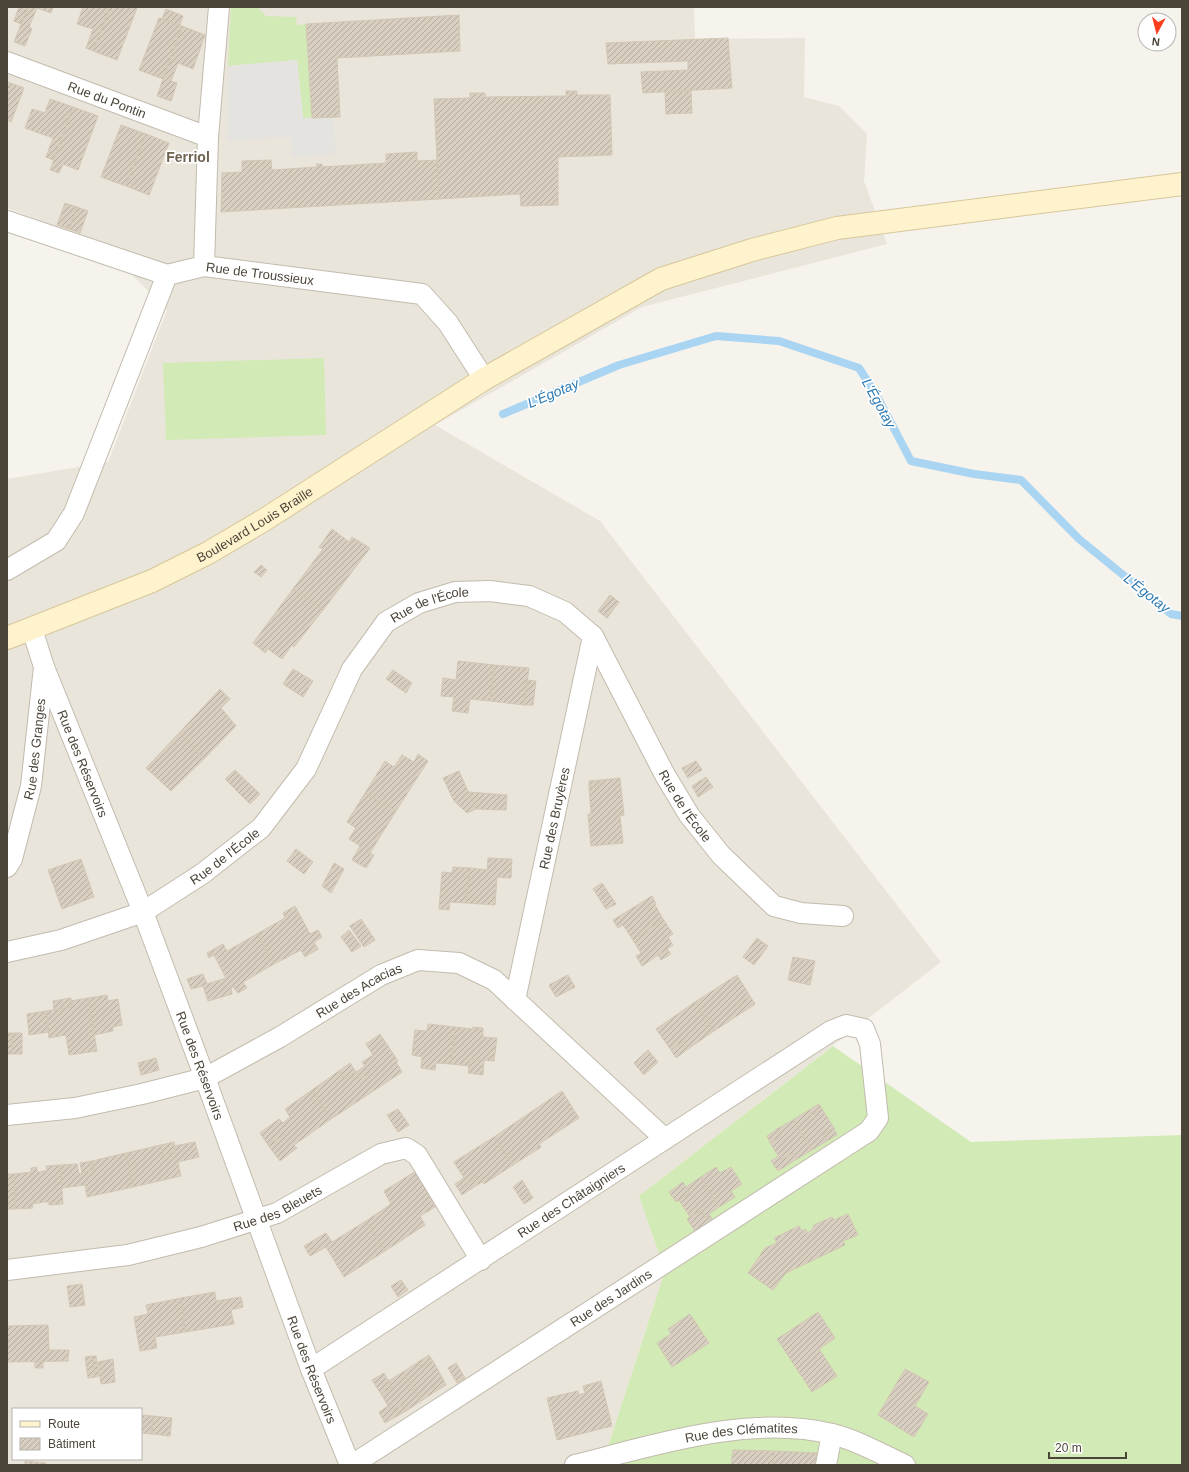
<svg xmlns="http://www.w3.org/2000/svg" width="1189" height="1472" viewBox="0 0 1189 1472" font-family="Helvetica,sans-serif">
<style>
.residential{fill:#eae5da;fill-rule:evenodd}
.grass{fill:#d2eab5}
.parking{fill:#e5e3e0}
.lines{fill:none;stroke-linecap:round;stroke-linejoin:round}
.stream{stroke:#a9d4f2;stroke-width:8}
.building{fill:url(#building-hatch);stroke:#d3c7b4}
.street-casing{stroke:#c2bbae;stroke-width:22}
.secondary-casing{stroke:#d6c79b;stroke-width:24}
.street{stroke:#fff;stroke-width:20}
.secondary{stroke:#fff3cd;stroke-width:22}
.labels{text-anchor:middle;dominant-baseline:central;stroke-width:3.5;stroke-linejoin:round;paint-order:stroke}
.street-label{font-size:13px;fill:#4b4439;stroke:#fff}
.neighbourhood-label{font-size:14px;font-weight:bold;fill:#6e6250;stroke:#fff}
.water-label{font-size:14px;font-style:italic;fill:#2e7ab2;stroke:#fff}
</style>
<defs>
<pattern id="building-hatch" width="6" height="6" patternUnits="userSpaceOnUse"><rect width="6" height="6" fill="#d8cfc1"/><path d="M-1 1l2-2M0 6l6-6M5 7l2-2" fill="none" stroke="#b1aa9e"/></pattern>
</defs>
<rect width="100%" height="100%" fill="#f6f3ec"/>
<path class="residential" d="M7,7h687l1,32 110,-1 -1,59 35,9 28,28 -3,47 23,63 -245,63 -207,118 165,96 341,441 -302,234 26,75 -63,194h-595v-986l101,-17 59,-152 -67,-67 -93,-35zM13,1409h128v50h-128z"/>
<path class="grass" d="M231,7h26l9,9 30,1 1,8 9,-1 6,94h-9l-6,-58 -69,6z
M324,358l2,77 -160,5 -3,-77z
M833,1046l138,96 211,-7v330h-580l63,-194 -26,-75z"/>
<path class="parking" d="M297,60l6,58 30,-1 3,37 -44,3 -1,-20 -64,4 1,-75z"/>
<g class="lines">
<path class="stream" d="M503,414l116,-49 97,-29 63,5 80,27 19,30 33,63 63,13 47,6 58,59 92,75 11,2"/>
</g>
<path class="building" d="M19,7h9l-7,17 -7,-3z
M28,7h25l-2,6 -14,-5 -8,19 3,2 -7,17 -11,-4z
M83,7h27l-17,44 -7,-3 7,-19 -16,-5z
M110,7l27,1 -20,52 -24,-9z
M166,9l17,7 -3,9 -18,-6z
M459,15l1,36 -123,7 3,59 -28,1 -6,-94z
M159,18l23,8 -19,53 -24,-9z
M182,26l23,9 -12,34 -15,-6 -7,18 6,2 -6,18 -14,-5z
M728,38l4,50 -89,5 -2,-21 47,-2v-9l-80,3 -2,-21z
M7,82l17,6 -13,34 -4,-2z
M566,91h11v4h33l2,60 -54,2v48l-37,1 -1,-12 -81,5 -5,-100 36,-1v-5h15v4l81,-1z
M691,91l1,22 -26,1 -1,-22z
M50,99l23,8 -20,53 -7,-3 7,-19 -28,-10 7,-19 13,4z
M73,107l25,9 -20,54 -15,-6 -4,9 -9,-3z
M121,125l25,9 -20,52 -25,-9z
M146,134l23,9 -20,52 -23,-9z
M417,152v9l20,-1 2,39 -218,13 1,-39 20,-1v-11l29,-1 1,10 45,-3 -1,-3h6v3l64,-4v-9z
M65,203l12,4 -8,22 -12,-4z
M77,207l11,4 -8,22 -11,-4z
M332,529l17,13 3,-5 18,11 -47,62 -30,-21 30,-40 -4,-2z
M261,565l6,5 -6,7 -7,-5z
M293,589l30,21 -29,37 -2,-2 -10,14 -14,-10 -3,4 -12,-10z
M610,595l9,7 -12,16 -9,-7z
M458,661l36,4 -4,36 -20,-2 -2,14 -16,-2 2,-14 -13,-1 2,-18 13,2z
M494,665l35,3 -5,37 -34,-4z
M293,669l20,12 -10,16 -20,-13z
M393,670l19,13 -6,10 -20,-14z
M527,680l9,1 -3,24h-9z
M220,689l10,10 -9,9 15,18 -32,33 -25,-26z
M179,733l25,26 -33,32 -25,-23z
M418,754l10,7 -32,50 -31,-18 20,-32 9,6 8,-12 12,7z
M696,761l6,9 -14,8 -6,-10z
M235,770l25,24 -10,10 -25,-25z
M459,771l17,38 -9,4 -13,-12 -11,-23z
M706,777l7,10 -15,10 -6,-11z
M620,778l4,37 -4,1 3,27 -32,3 -3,-32h3l-2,-27 11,-1v-6z
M600,780v6l-11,1v-6z
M468,792l39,3 -1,15 -30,-1z
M365,793l31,18 -26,42 4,2 -8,13 -14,-8 8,-14 -11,-7 7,-11 -9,-6z
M296,849l17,13 -9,12 -17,-13z
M488,858l24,1 -1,19 -14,-1 -2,28 -29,-2 4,-35 17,2z
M81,859l13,38 -32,12 -14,-39z
M334,863l10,6 -13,24 -9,-7z
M453,867l17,1 -4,35 -16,-1 -1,8 -10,-1 3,-37 10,1z
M602,883l14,21 -10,5 -13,-20z
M652,896l4,8 -7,5 -5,-8z
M644,901l5,8 6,-4 8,14 -30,21 -10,-15 -5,3 -5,-8z
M295,906l15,28 8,-4 4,7 -8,5 4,7 -13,8 -4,-7 -27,14 -17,-30 28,-16 -2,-5z
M361,919l14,21 -11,7 -14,-21z
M663,919l10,15 -5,3 5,8 -31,21 -6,-10 5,-3 -8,-13z
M349,930l12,16 -9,6 -11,-15z
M257,934l17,30 -31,18 4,6 -9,5 -5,-6h-2l1,7 -24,7 -5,-15 -12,3 -4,-10 16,-5 4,10 19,-6 -12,-23 -5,3 -2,-5 16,-9 4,7z
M757,938l11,8 -14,19 -11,-8z
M667,949l4,5 -10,6 -3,-5z
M793,957l22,4 -5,24 -22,-5z
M568,975l7,12 -19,10 -7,-12z
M737,975l13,21 -12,9 5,7 -29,19 -19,-29z
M107,995l1,6 10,-2 4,26 -9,2v4l-19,4 -6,-37z
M750,996l5,8 -12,8 -5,-7z
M71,998l1,9 -18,3 -1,-9z
M88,998l9,53 -28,4 -3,-20 -17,3 -3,-27 26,-4 -1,-6z
M695,1002l19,29 -26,18 -5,-8 -12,9 -15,-21z
M46,1011l3,21 -20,3 -2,-21z
M428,1024l27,3 -4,37 -15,-1 -1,7 -14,-2 1,-11 -10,-2 3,-25 12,1z
M455,1027l17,2 1,-2 10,1v9l14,1 -3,23 -24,-2 -1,7 -18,-2z
M7,1033h5v21h-5z
M12,1033h10v21h-10z
M380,1034l18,27 -2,1 6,10 -71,47 -19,-29 27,-19 6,8 11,-7 5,7 9,-7 -8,-10 11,-7 -7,-11z
M683,1041l5,8 -12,9 -5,-8z
M648,1050l10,12 -14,13 -10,-12z
M156,1058l3,12 -18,5 -3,-12z
M470,1059l14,1 -1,15 -15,-2z
M350,1063l6,9 -11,7 -6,-8z
M365,1066l5,6 -9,7 -5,-7z
M312,1090l19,29 -37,26 3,3 -17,13 -12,-16 17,-11 -17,11 -8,-12 19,-14 4,4 7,-6 -5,-8z
M562,1091l17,27 -40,26 2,3 -28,18 -19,-28z
M819,1104l3,5 -10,6 -3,-5z
M398,1109l11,16 -11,7 -11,-17z
M822,1109l12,19 -11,6 4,7 -15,9 -19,-30 16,-10 3,5z
M793,1120l19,30 -15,9 -4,-6 -12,7 -11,-17 11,-7 -4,-7z
M834,1128l3,7 -10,6 -4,-7z
M777,1129l4,7 -11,7 -3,-7z
M494,1137l19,28 -29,19 -6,-8 -11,7 4,6 -9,6 -7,-11 9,-6 -10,-16z
M174,1142l1,10 -12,3 -2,-10z
M195,1142l4,15 -21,5 3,14 -48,11 -7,-34 35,-8 2,10 12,-3 -1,-6z
M126,1153l7,34 -46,10 -2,-12 -23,3 -2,-23 17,-1 2,10 3,-1 12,-3 -2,-9z
M793,1153l4,6 -19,12 -7,-10 8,-5 2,4z
M92,1161l2,9 -12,3 -2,-10z
M60,1165l3,39 -14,1v-3h-5l-12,2 1,4 -18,1 -1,-35 17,-2v-4l6,-1v5h4l1,-1h5l-1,-5z
M716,1167l4,6 11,-6 11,17 -11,7 4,6 -16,10 -18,-30z
M416,1171l19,36 -15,9 5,9 -40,26 -19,-30 25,-17 -7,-13z
M7,1174h7l1,35h-8z
M478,1176l4,6 -11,7 -4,-6z
M701,1177l18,30 -14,10 -4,-7 -11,7 -11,-17 10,-7 -3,-6z
M522,1180l11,18 -9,6 -11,-17z
M683,1182l6,11 -13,9 -7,-10z
M701,1210l4,7 4,-3 5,8 -18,11 -9,-14z
M848,1214l10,21 -15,6 2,4 -59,28 -13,17 -25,-17 17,-25 12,-5 -3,-5 25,-12 3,5 4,-2 1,4 5,-3 2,-5 18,-8 2,3z
M366,1221l19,30 -41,26 -18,-30 -16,9 -6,-10 22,-13 6,9z
M401,1280l7,10 -10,7 -7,-11z
M82,1284l3,21 -15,2 -3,-21z
M215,1292l1,9 25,-4 2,10 -12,3 3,14 -49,8 -4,-34z
M181,1298l4,34 -30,5 2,11 -17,3 -6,-34 14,-3 -2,-9z
M818,1312l17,26 -16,11 18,27 -25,16 -35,-53z
M690,1314l19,29 -37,24 -15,-24 14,-9 -3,-5z
M48,1325l1,25h20l-1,11 -61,1v-36z
M429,1355l4,6 -12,7 -3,-6z
M92,1356h4l3,20 -4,1z
M92,1356l3,21 -7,1 -3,-21z
M113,1359l2,23 -14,2 -3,-22z
M43,1361v7h-8v-6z
M433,1361l10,18 -10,7 3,5 -15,10 -18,-29 15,-10 3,6z
M456,1363l9,15 -8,5 -9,-15z
M905,1369l24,13 -14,24 13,8 -14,23 -36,-22z
M403,1372l18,29 -15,10 -4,-6 -11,6 -10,-17 11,-7 -4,-6z
M384,1373l8,14 -11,7 -9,-14z
M443,1379l3,6 -10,6 -3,-5z
M601,1381l11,45 -55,14 -10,-42 31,-7 1,4 6,-2 -2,-7z
M402,1405l4,6 -21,12 -6,-11 9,-6 3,5z
M141,1415l12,1 -1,18 -11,-1z
M153,1416l19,2 -2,18 -18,-2z
M733,1450l41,1 -1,14h-42z
M774,1451l43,2 -1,12h-43z
M25,1461l21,2v2h-21z"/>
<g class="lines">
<defs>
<g id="street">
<path id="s1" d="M219,7l-11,130 -4,129 218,28 26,29 36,56"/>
<path id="s2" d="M7,62l201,75"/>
<path d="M7,221l160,54"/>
<path d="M7,570l49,-29 18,-28 93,-238 37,-9"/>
<path id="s3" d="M44,667l99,245 62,166 106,291 39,96"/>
<path id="s4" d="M7,867l5,-8 19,-73 13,-119 -12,-38"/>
<path id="s5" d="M7,952l54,-12 82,-28 59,-38 59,-46 45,-59 46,-100 34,-47 33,-19 36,-11 35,-1 39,5 36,16 28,24 72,139 24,40 32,40 53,51 27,7 42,3"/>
<path id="s6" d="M515,1000l78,-364"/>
<path id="s7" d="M7,1115l68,-7 67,-14 63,-16 75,-41 101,-62 37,-15 41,3 35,17 171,159"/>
<path id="s8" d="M7,1270l121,-15 73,-18 76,-24 104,-59 25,-6 11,7 64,105"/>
<path id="s9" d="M311,1369l520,-338 15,-6 18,4 6,15 8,74 -9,13 -517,334"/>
<path id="s10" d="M575,1465c80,-20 175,-51 257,-31 25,6 49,20 73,31"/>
<path d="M826,1465l6,-31"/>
</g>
<g id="secondary">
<path id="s11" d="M7,638l145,-57 56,-28 56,-33 220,-141 177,-100 91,-29 85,-22 345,-44"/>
</g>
</defs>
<use href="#street" class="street-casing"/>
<use href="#secondary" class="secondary-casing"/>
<use href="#street" class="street"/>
<use href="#secondary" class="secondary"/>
</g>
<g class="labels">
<g class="street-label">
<text stroke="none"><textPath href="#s2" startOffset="107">Rue du Pontin</textPath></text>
<text stroke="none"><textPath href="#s1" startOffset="316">Rue de Troussieux</textPath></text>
<text stroke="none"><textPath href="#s11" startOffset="273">Boulevard Louis Braille</textPath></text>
<text stroke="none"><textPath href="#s5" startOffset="577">Rue de l'École</textPath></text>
<text stroke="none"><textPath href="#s4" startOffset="122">Rue des Granges</textPath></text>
<text stroke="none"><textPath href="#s3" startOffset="104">Rue des Réservoirs</textPath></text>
<text stroke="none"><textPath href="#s5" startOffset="949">Rue de l'École</textPath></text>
<text stroke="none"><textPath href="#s6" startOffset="186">Rue des Bruyères</textPath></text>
<text stroke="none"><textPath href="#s5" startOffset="241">Rue de l'École</textPath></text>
<text stroke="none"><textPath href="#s7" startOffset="379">Rue des Acacias</textPath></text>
<text stroke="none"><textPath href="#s3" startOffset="428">Rue des Réservoirs</textPath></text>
<text stroke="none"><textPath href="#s9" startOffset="310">Rue des Châtaigniers</textPath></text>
<text stroke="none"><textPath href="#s8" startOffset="279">Rue des Bleuets</textPath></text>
<text transform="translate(611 1298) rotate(-33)">Rue des Jardins</text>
<text stroke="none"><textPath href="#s3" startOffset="752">Rue des Réservoirs</textPath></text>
<text stroke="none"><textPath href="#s10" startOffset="170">Rue des Clématites</textPath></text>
</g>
<g class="neighbourhood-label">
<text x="188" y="157">Ferriol</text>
</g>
<g class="water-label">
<text transform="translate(553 393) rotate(-23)">L'Égotay</text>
<text transform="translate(879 403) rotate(61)">L'Égotay</text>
<text transform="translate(1147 593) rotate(38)">L'Égotay</text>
</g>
</g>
<rect width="1189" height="1472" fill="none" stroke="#4b4439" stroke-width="16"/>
<rect x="12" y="1408" width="130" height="52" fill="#ffffff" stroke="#b7b4b0"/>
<rect x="20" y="1421" width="20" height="6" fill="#fff3cd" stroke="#b7b4b0"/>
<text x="48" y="1428" font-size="12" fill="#4b4439">Route</text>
<rect x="20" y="1438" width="20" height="12" fill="url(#building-hatch)" stroke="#b7b4b0"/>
<text x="48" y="1448" font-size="12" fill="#4b4439">Bâtiment</text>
<g transform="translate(1157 32) rotate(187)"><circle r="19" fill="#ffffff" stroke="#b7b4b0"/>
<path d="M0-3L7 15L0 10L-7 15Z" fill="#fc3f1d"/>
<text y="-6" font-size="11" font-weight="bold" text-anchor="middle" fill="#4b4439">N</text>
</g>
<path d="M1049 1452v6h77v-6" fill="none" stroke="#4b4439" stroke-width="2"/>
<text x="1055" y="1452" font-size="12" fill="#4b4439" stroke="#ffffff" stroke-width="3" paint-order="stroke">20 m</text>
</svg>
